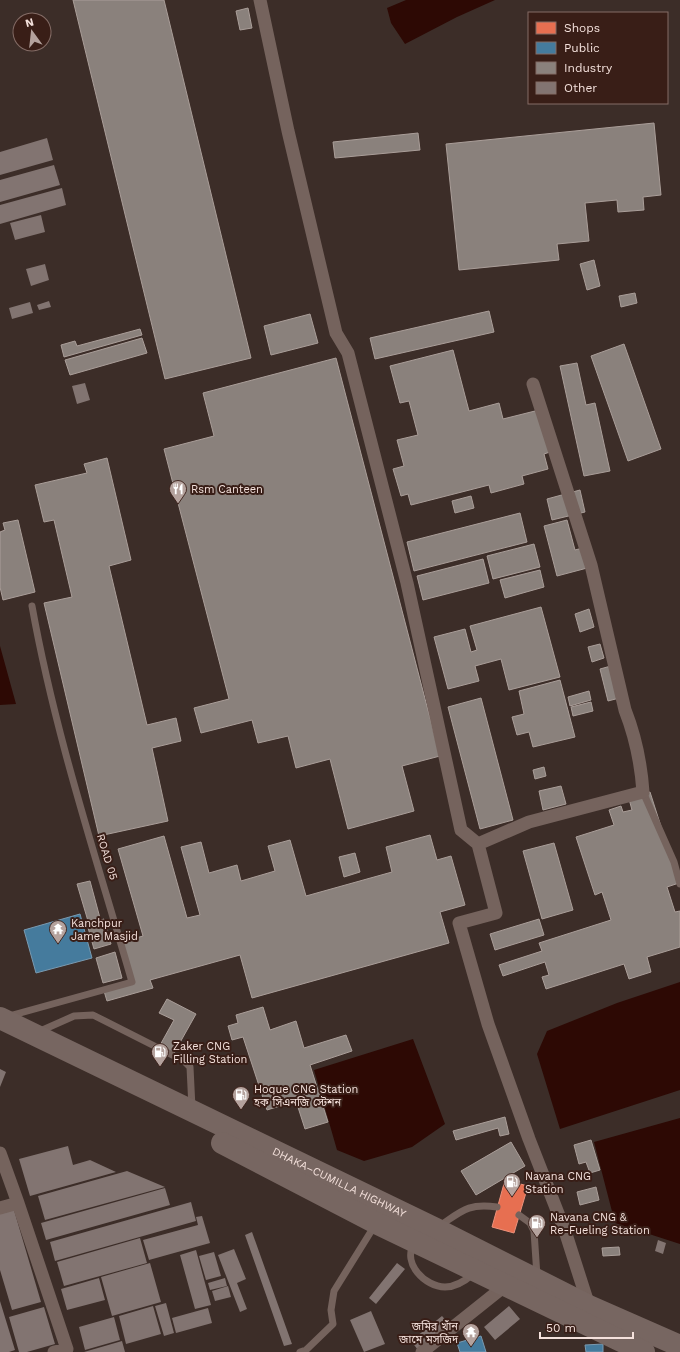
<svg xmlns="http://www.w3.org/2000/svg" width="680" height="1352" viewBox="0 0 680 1352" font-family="'Work Sans','Noto Sans Bengali',sans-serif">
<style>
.water{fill:#2d0904}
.shops{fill:#e76f51;stroke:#eb917b}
.public{fill:#457b9d;stroke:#7a9ab0}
.industry{fill:#8a817c;stroke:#aa9e99}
.building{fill:#827471}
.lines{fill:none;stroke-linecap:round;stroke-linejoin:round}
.service{stroke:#75635d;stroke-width:7}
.minor{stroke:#75635d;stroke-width:13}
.trunk{stroke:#776661;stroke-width:22}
.labels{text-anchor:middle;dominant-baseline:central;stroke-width:4;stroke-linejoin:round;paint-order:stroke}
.poi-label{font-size:11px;fill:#f4e1dc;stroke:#391e17;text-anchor:start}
.street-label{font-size:11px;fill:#f4e1dc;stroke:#391e17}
</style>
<rect width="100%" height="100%" fill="#3c2d28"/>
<path class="water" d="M406,0h89l-38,17 -52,27 -14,-21 -4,-15z
M0,646l16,58 -16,1z
M680,982v108l-120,39 -23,-75 10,-23 70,-28z
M413,1039l32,85 -33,23 -48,14 -27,-11 -23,-80z
M680,1118v126l-65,-21 -21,-81z"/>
<path class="shops" d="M505,1180l23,6 -14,47 -22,-6z"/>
<path class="public" d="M80,914l12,44 -56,15 -12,-43z
M481,1336l5,16h-26l-3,-9z
M603,1344v8h-17l-1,-7z"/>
<path class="industry" d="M73,0h91l87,358 -86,21z
M248,8l4,20 -12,2 -4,-19z
M654,123l7,72 -18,2 1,13 -26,2 -1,-12 -32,3 4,38 -32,3 2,16 -100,10 -13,-126z
M418,133l2,17 -85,8 -2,-16z
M594,260l6,26 -13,4 -7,-26z
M635,293l2,10 -16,4 -2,-11z
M489,311l5,21 -119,27 -5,-21z
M310,314l8,29 -47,12 -7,-29z
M140,329l2,6 -78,22 -3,-12 14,-4 2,5z
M142,338l5,15 -77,22 -5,-15z
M624,344l37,105 -33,12 -37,-105z
M453,350l16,61 30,-8 4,16 36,-9 11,42 -6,2 4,15 -26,7 2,8 -33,9 -2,-8 -78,20 -3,-11 -7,2 -8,-27 11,-3 -7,-26 21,-5 -9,-34 -9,2 -10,-37z
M336,358l104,398 -38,10 12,45 -66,18 -18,-70 -34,9 -8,-32 -30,7 -6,-23 -51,13 -7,-25 35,-9 -65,-250 50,-13 -11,-43z
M577,363l9,42 9,-2 15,68 -26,5 -24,-110z
M107,458l24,102 -22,6 38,159 29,-7 5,23 -29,7 16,73 -69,15 -55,-233 28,-6 -18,-77 -10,2 -9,-37 52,-12 -3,-9z
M580,490l5,22 -33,8 -5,-21z
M471,496l3,12 -19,5 -3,-12z
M520,513l7,29 -113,29 -7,-29z
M18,520l17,72 -32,8 -3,-13v-55l5,-2 -2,-7z
M567,520l8,30 11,-3 5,20 -34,9 -13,-50z
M534,544l6,23 -47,12 -6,-23z
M483,559l6,24 -66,17 -6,-24z
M540,570l4,17 -39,11 -5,-18z
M541,607l19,70 -51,13 -8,-31 -26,7 4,15 -31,8 -14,-52 31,-8 6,23 6,-2 -7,-24z
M589,609l5,18 -14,5 -5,-18z
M600,644l4,14 -12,4 -4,-15z
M618,664l9,32 -19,5 -8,-32z
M560,680l15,57 -42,10 -4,-15 -12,3 -5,-18 12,-3 -5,-23z
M589,691l2,9 -21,6 -2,-9z
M481,698l32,122 -33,9 -32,-122z
M591,702l2,9 -20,5 -2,-9z
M544,767l2,9 -11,3 -2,-9z
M561,786l5,18 -23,6 -4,-19z
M650,792l29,91 -12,4 8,25 5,-1v36l-33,10 4,15 -22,7 -5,-15 -78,25 -4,-12 7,-2 -4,-13 -42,14 -4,-11 43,-14 -3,-8 72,-23 -9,-28 -7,3 -19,-58 38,-12 -5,-15 12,-4 2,6 9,-2 -3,-11z
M430,835l7,25 14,-4 14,49 -25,7 9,31 -197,55 -12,-43 -90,25 3,8 -46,13 -3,-10 30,-8 -12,-41 21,-6 -25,-87 46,-13 23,82 13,-3 -19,-68 20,-5 8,31 28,-8 4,16 34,-10 -7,-25 22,-6 16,56 86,-24 -6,-25z
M554,843l19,67 -31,9 -19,-68z
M355,853l5,19 -16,5 -5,-20z
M90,881l10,37 -12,3 -11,-37z
M104,919l7,25 -17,5 -7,-25z
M539,919l5,16 -49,15 -5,-16z
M115,952l7,26 -19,5 -7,-25z
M167,999l29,15 -23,41 -14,-8 15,-27 -15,-7z
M263,1007l7,23 26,-9 8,27 42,-13 6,16 -42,14 18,57 -23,7 -9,-28 -29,9 -24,-73 -11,3 -4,-14 10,-3 -2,-8z
M505,1117l4,17 -9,2 -2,-8 -42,12 -3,-9z
M591,1140l9,30 -10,3 -4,-11 -7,2 -5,-19z
M511,1142l14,24 -49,29 -15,-24z
M596,1187l3,13 -19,5 -3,-13z
M619,1247l1,8 -17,1 -1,-8z"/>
<path class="building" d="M47,138l6,22 -53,15v-23z
M54,165l6,20 -60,17v-22z
M62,188l4,17 -66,19v-19z
M41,215l4,17 -30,8 -5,-17z
M45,264l4,16 -18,6 -5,-17z
M49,301l2,6 -12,3 -2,-5z
M30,302l3,11 -21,6 -3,-11z
M85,383l5,17 -13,4 -5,-18z
M0,1069l6,3 -6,15z
M68,1146l5,19 17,-5 26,12 -86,24 -11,-37z
M127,1171l38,16 -120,33 -7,-24z
M165,1188l5,17 -124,35 -5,-17z
M191,1202l5,19 -141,40 -5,-19z
M14,1210l27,92 -29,8 -12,-40v-56z
M202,1216l8,27 -61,17 -6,-20 55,-15 -2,-8z
M252,1232l40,112 -8,2 -39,-111z
M140,1238l7,25 -83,23 -7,-24z
M658,1240l8,3 -3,11 -8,-3z
M234,1249l12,30 -9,4 10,26 -7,3 -22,-57z
M196,1250l15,55 -16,4 -15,-54z
M214,1252l7,24 -15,4 -7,-24z
M150,1263l11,39 -49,14 -11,-39z
M397,1263l8,6 -29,35 -7,-6z
M99,1278l6,22 -38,10 -6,-21z
M225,1278l2,8 -17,4 -2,-7z
M228,1286l3,11 -16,4 -3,-10z
M0,1301l15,49 -6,2h-9z
M166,1303l8,30 -10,3 -9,-30z
M153,1306l8,28 -35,10 -7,-28z
M509,1306l11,13 -25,21 -11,-13z
M44,1307l11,37 -28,8h-8l-10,-35z
M208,1308l4,15 -36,10 -4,-15z
M371,1311l14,33 -21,8 -14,-32z
M442,1316l8,9 -32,25 -7,-9z
M114,1317l6,23 -35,10 -6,-23z
M122,1341l3,11h-41z"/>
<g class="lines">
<path class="service" d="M643,792l31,70 6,22
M9,1016l123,-34c-36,-125 -77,-248 -100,-376
M38,1032l36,-16 19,-1 91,46 6,6 2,41
M519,1215l11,8 4,8 3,45
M438,1227c24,-16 29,-24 59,-20
M414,1244c-12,19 11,43 31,43 11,0 20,-6 28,-13
M300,1352l6,-2 27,-26 -2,-14 3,-19 41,-66"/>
<path class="minor" d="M260,0l28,131 48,202 12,20 59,230 54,247 17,14 18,69 -37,10 29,101 41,115 36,92 24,75
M478,844l51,-22 114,-30c-2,-29 -7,-54 -18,-82l-34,-145 -58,-181
M0,1153l18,50 -18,5
M18,1203l49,146 -13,3
M422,1352l84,-67"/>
<g class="trunk">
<path id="s1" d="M0,1018l436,211 153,77 91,40"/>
<path d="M222,1143l154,80 268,129"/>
</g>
</g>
<defs>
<symbol id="restaurant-pin" viewBox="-11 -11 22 30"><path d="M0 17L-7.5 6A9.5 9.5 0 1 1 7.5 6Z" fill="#b4a29d" stroke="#391e17"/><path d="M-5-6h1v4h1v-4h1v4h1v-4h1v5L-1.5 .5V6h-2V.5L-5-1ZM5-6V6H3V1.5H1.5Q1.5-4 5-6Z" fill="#fff"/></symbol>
<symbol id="temple-pin" viewBox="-11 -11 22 30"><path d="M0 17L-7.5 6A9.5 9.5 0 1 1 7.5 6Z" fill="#b4a29d" stroke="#391e17"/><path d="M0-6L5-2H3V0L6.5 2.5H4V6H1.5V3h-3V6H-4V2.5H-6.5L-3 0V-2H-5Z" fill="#fff"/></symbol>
<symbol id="fuel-pin" viewBox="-11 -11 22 30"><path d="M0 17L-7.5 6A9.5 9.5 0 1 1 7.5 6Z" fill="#b4a29d" stroke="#391e17"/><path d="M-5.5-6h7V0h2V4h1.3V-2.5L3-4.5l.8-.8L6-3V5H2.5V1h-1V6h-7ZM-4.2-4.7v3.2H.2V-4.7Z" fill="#fff"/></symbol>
</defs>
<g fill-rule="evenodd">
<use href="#restaurant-pin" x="168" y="479" width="20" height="27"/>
<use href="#temple-pin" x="48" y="919" width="20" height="27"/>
<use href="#fuel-pin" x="150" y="1042" width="20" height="27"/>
<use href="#fuel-pin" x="231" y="1085" width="20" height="27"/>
<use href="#fuel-pin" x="502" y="1172" width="20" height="27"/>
<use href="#fuel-pin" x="527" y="1213" width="20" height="27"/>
<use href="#temple-pin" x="461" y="1322" width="20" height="27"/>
</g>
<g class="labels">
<g class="poi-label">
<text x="191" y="489">Rsm Canteen</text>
<text x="71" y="923">Kanchpur<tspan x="71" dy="13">Jame Masjid</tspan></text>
<text x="173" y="1046">Zaker CNG<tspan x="173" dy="13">Filling Station</tspan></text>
<text x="254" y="1089">Hoque CNG Station<tspan x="254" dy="13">হক সিএনজি স্টেশন</tspan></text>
<text x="525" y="1176">Navana CNG<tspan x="525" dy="13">Station</tspan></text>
<text x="550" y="1217">Navana CNG &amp;<tspan x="550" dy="13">Re-Fueling Station</tspan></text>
<text x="458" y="1326" text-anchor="end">জমির খাঁন<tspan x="458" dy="13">জামে মসজিদ</tspan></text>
</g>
<g class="street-label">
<text transform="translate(107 857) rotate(73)">ROAD 05</text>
<text stroke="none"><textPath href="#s1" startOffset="377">DHAKA–CUMILLA HIGHWAY</textPath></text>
</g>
</g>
<rect x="528" y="12" width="140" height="92" fill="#391e17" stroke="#846c66"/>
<rect x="536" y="22" width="20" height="12" fill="#e76f51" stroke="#846c66"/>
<text x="564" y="32" font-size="12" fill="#f4e1dc">Shops</text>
<rect x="536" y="42" width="20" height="12" fill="#457b9d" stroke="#846c66"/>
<text x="564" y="52" font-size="12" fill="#f4e1dc">Public</text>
<rect x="536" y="62" width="20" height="12" fill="#8a817c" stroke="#846c66"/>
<text x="564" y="72" font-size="12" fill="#f4e1dc">Industry</text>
<rect x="536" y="82" width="20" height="12" fill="#827471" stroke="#846c66"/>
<text x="564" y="92" font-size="12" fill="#f4e1dc">Other</text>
<g transform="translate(32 32) rotate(345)"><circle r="19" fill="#391e17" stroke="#846c66"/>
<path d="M0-3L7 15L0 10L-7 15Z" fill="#b4a29d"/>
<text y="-6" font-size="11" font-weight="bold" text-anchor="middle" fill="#f4e1dc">N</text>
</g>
<path d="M540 1332v6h93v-6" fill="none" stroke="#f4e1dc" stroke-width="2"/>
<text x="546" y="1332" font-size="12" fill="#f4e1dc" stroke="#391e17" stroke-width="3" paint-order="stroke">50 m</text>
</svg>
